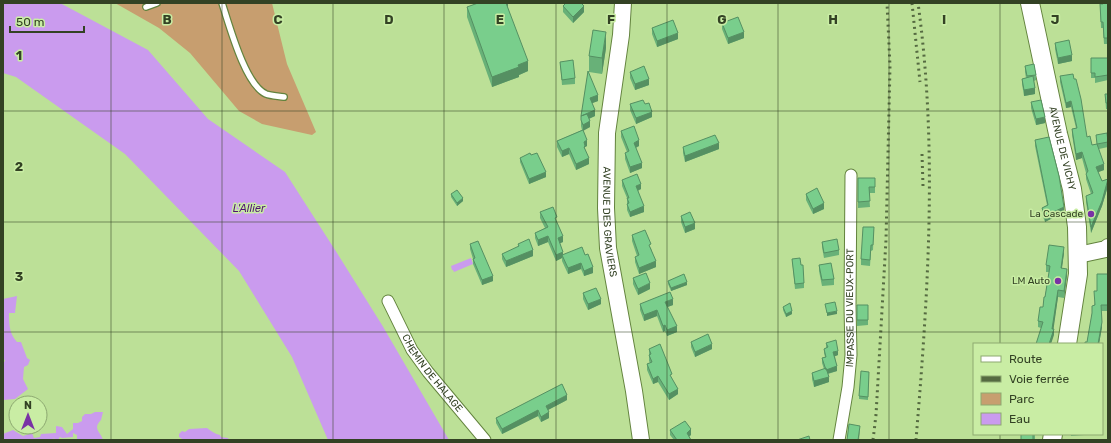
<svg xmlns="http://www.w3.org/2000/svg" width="1111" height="443" viewBox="0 0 1111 443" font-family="Rubik,sans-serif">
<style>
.green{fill:#c79e6f}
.water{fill:#ca9bee}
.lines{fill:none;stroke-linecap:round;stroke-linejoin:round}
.lane-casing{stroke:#63833e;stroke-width:8}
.street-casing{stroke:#63833e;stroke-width:13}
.secondary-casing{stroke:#63833e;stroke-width:18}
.primary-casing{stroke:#63833e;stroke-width:20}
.lane{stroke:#fff;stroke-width:5.5}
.street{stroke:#fff;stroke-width:11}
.secondary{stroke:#fff;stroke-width:16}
.primary{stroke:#fff;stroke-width:18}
.rail{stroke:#556a41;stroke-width:3;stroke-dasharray:2 4;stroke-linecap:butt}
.wall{fill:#68b178}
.shaded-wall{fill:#559062}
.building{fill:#79ce8c;stroke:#559062}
.grid{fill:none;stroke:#334224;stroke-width:1;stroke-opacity:0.55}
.poi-dot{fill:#7932a5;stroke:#c9eda4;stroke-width:1.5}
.labels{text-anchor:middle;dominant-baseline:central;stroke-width:3;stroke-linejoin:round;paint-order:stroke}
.street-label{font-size:10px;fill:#334224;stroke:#c9eda4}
.poi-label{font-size:10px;fill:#334224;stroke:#c9eda4;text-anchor:end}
.water-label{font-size:11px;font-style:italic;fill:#511273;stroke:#c9eda4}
.grid-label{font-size:13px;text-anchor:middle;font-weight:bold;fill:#334224;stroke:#c9eda4;stroke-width:3;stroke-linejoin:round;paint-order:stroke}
</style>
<rect width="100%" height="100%" fill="#bce097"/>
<path class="green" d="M115,3h157l15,61 29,68 -4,3 -50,-11 -23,-13 -49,-58 -31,-25z"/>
<path class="water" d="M3,3h57l88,47 60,69 77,53 52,81 45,72 67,115h-121l-36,-83 -53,-86 -114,-117 -109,-77 -13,-4z
M471,258l2,6 -19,8 -1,-2h-1l-1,-4z
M17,296l-2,17h-6c0,10 0,21 8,29h4l6,16 3,2 -2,5 -4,2 -1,12 5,10 -13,10 -12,1v-37l2,-2 -2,-4v-58z
M95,412h8l-2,8c-9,9 0,12 2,20h-26v-5l-4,-2v4l-11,1 -2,-1 -1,1v2h-4l-1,-2 -2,2h-49v-6l10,-4 10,6 9,-3 2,5 6,-1 1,-3 15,-1v-7l6,1 5,7 6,-5v-6h5l4,-2v-4l3,-3h6z
M207,428c4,3 8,6 13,7l1,2 7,1 1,2h-45l-5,-3v-3l3,-3 3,1 4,-3z"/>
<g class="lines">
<defs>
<path id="lane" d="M222,3c7,21 23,82 44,91 5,2 12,2 18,3
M146,7l11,-4"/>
<g id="street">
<path id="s1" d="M388,301l24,49 16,22 57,68"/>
<path id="s2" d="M839,440l9,-53 3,-32 -1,-49 1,-131"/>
</g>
<g id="secondary">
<path id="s3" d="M623,3l-2,32 -14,98 -1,75 2,40 26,143 7,49"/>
<path d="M1078,255l28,-6 2,-2"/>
</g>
<g id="primary">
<path id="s4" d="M1030,3l28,131 14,55 5,38 1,47 -11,70"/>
<path d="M1052,440l1,-6"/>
</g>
</defs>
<use href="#lane" class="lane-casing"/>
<use href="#street" class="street-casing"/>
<use href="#secondary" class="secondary-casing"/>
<use href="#primary" class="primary-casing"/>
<use href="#lane" class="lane"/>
<use href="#street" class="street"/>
<use href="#secondary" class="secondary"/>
<use href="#primary" class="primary"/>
<path class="rail" d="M912,3l8,79
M922,154l1,32
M873,440l3,-25 10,-175 4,-174 -3,-63
M916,440c12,-145 22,-292 2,-437"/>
</g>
<path class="wall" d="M508,3v6l20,62 -9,4v2l-27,10 -25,-70v-10z
M1102,3h6v41h-4l-1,-16h-2l-1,-24h2z
M563,6l21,6 -11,11 -10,-11z
M722,23l22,15 -16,6 -6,-15z
M652,28l26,11 -21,8 -5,-13z
M1055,43l17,18 -14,3 -3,-15z
M606,48l-4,26 -13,-2v-16z
M1091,58h17v22l-13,3v-5h-4z
M560,62l15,16v6l-13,1z
M1025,66l11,9v5l-2,1 1,13 -11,2 -2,-12v-5l4,-1 -1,-6z
M588,71l10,30 -6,2 3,13 -6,3 1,8 -7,3 4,16 -2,1v2l4,15 -13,6 -7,-16 -7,3 -5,-10v-6l25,-11 -1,-4v-6z
M630,72l19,13 -14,5 -5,-12z
M1060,76l27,61 5,8 5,-1 -1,-9 12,1v11l-9,2 5,21 -6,2 4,9 6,-2v7l-6,20 -11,27 -5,-31v-6l5,-2 -5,-15v-6l-4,-15 -6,2 -4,-25v-6l4,-1 -5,-21 -5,1 -6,-26z
M1105,94h3v15h-2z
M1031,102l14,21 -9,2 -5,-17z
M630,104h15l7,13 -16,7 -6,-14z
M621,131l18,15 -3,2 6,20 -12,5 -5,-14v-6l2,-1 -6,-15z
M1035,140l29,72 -19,10 -3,-8v-6l5,-3 -12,-59z
M683,147l36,2 -34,13 -2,-9z
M531,155l15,22 -17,7 -9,-22v-4z
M858,178h17v15h-6l1,14 -12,1z
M622,180l19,9 -3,2 6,21 -14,5 -3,-7v-12l-5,-12z
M451,194l12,7 -6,5 -6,-9z
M806,194l18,15 -11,5 -7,-14z
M540,212l17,11 6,19 -3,1 3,12h22l8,18 -9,3 -3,-7 -13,5 -6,-13v-3l-6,3 -8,-19 -10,4 -3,-8v-5l10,-5 -5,-10z
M681,216l14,13 -10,4 -4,-11z
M874,227l-1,23 -2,1 -1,15 -9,-1v-6z
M632,235l19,13 5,19 -17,7 -4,-12v-5l2,-1 -5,-15z
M822,242l17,8v5l-15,3 -2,-11z
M470,244l23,37 -11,4 -9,-21v-5l-3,-10z
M518,244l15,12 -27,11 -4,-8v-5l16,-7z
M1064,253l-2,15 5,7 -3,23 -6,-1 -5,32 1,6 -13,-7 -3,-1v-6l5,-14 2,-10 4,-25h-3v-7z
M792,259l9,6 3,18v5l-9,1z
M819,265l15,14v6l-12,1 -3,-15z
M1108,274v37h-7l1,16 -3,17h-14l2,-2 10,-51z
M633,278l17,11 -12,6 -5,-11z
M668,281l19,4 -16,6 -3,-7z
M583,293l18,11 -13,6 -5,-11z
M640,304l33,1 -6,2 10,25 -10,4 -2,-5 -2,1 -6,-16 -13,5 -4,-11z
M857,305h11v20l-11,1z
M783,307l9,7 -6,3 -3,-7z
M691,342l21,7 -17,8 -4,-10z
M826,343l12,12 -3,1 2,15 -9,3 1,8 -15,5 -2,-8v-6l12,-4 -2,-6v-5l3,-1 -1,-4v-4l2,-1z
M649,349l23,30 6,15 -9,6 -11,-18 -5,2 -6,-14v-6l3,-1 -1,-2z
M869,372l-1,28 -9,-1v-3z
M567,400l-19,10 1,8 -8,4 -3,-6 -36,18 -6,-11v-5z
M670,430l21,5 -2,1 2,4h-17l-4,-5z
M1021,434h15l-1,1v5h-14z
M1071,434h13v1l-13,1z"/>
<path class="shaded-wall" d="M505,3h3v7z
M584,6v6l-11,11v-6z
M606,32v16l-4,26v-16z
M744,32v6l-16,6v-6z
M678,33v6l-21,8v-6z
M1072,55v6l-14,3v-6z
M528,61v10l-9,4v2l-27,10v-10l26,-12z
M649,79v6l-14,5v-6z
M1035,88v6l-11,2v-6z
M598,95v6l-8,3v-6z
M1071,101v6l-5,1v-5z
M595,110v6l-14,6v-6z
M652,112v5l-16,7v-6z
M1045,117v6l-9,2v-6z
M590,121v6l-7,4v-6z
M587,140v6l-2,1v5l-1,-10z
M639,140v6l-5,2v-5z
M719,143v6l-34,13v-6z
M569,148v6l-7,3v-6z
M1082,152v6l-6,2v-6z
M589,158v6l-13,6v-6z
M642,163v5l-12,5v-6z
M1104,164v6l-8,3v-6z
M546,172v5l-17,7v-5z
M1108,180v6l-6,20 -11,27v-6z
M641,184v5l-5,2v-5z
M463,198v3l-6,5v-3z
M824,203v6l-11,5v-5z
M644,206v6l-14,5v-5z
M1064,207v5l-19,10v-6z
M695,223v6l-10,4v-6z
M548,236v6l-10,4v-6z
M563,236v6l-5,2v-6z
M1064,247v6l-3,21v-6z
M533,250v6l-27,11v-6z
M563,252v6l-1,-3v3l-6,3v-6z
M656,261v6l-17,7v-6z
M581,263v6l-13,5v-6z
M593,267v6l-9,3v-5z
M1067,269v6l-3,23v-7z
M493,276v5l-11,4v-5z
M687,282v3l-16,6v-3z
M650,283v6l-12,6v-6z
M1058,290v7l-5,36 1,-4v6l-3,9h-2z
M601,299v5l-13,6v-6z
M673,299v6l-8,3v-6z
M657,310v6l-13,5v-6z
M792,311v3l-6,3v-3z
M837,311v3l-10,2v-3z
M1102,322v5l-3,17h-1z
M665,325v6l-2,1v-6z
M677,326v6l-10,4v-6z
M712,344v5l-17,8v-5z
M838,351v4l-5,2v-5z
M837,366v5l-11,3v-4z
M658,376v6l-5,2v-5z
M829,377v5l-15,5v-6z
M678,389v5l-9,6v-6z
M567,395v5l-21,11v-5z
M538,410v6l-36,18v-5z
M549,412v6l-8,4v-5z
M860,426l-1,14h-1z
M691,429v6l-4,3v-5z"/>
<path class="building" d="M478,3h28l22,58 -10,4 1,2 -27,10 -25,-70z
M566,3h15l3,3 -11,11 -10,-11z
M1103,3h5v35h-4l-1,-16h-2l-1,-18h3z
M738,17l6,15 -16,6 -6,-15z
M673,20l5,13 -21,8 -5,-13z
M593,30l13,2 -4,26 -13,-2z
M1069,40l3,15 -14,3 -3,-15z
M1091,58h17v17l-13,2v-4h-4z
M573,60l2,18 -13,2 -2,-18z
M1034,64l2,11 -9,1 -2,-10z
M644,66l5,13 -14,5 -5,-12z
M588,71l10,24 -8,3 5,12 -14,6z
M1073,74l1,5h2l5,20 6,38 3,-1 2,9 5,-1 7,20 -8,3 6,14 6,-2 -6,22 -11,26 -5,-31 7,-3 -7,-19 2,-3 -6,-19 -6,2 -4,-25 5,-1 -6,-27 -5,2 -6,-27z
M1033,76l2,12 -11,2 -2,-11z
M1105,94h3v9h-2z
M643,100l2,4 4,-1 3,9 -16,6 -6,-14z
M1041,100l4,17 -9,2 -5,-17z
M587,114l3,7 -7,4 -2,-5v-4z
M634,126l5,14 -5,3 8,20 -12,4 -5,-14 4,-2 -8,-20z
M583,130l4,10 -3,2 1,4 -1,1 5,11 -13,6 -7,-16 -7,3 -5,-10z
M1107,133l1,9 -11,2 -1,-9z
M715,135l4,8 -34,13 -2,-9z
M1049,137l10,39 5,31 -19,9 -3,-8 6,-3 -13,-65z
M530,153l1,2 6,-2 9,19 -17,7 -9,-21z
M637,174l4,10 -5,2 8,20 -14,6 -3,-8 2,-1 -2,-5h2l-7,-18z
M858,178h17v9h-6l1,14 -12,1z
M817,188l7,15 -11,6 -7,-15z
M457,190l6,8 -6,5 -6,-9z
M553,207l4,10 -2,1 8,18 -5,2 5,14 -7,3 -8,-19 -10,4 -3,-7 13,-6 -8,-15z
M690,212l5,11 -10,4 -4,-11z
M863,227h11l-1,18h-2l-1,15 -9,-1z
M645,230l6,14 -2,1 7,16 -17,7 -4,-11 4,-2 -7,-20z
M529,239l4,11 -27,11 -4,-7 17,-8 -1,-2z
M837,239l2,11 -15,3 -2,-11z
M478,241l15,35 -11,4 -9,-21 2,-1 -5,-14z
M1049,245l15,2 -3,21 6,1 -3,22 -6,-1 -6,39h2l-5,15h-13l7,-22 -5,-1 2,-14h3l1,-10h1l5,-31 -4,-1z
M582,247l3,8 3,-1 5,13 -9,4 -3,-8 -13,5 -6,-13z
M800,258l1,7h2l1,18 -9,1 -3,-25z
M831,263l3,16 -12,1 -3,-15z
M646,273l4,10 -12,6 -5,-11z
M684,274l3,8 -16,6 -3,-7z
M1097,274h11v31h-7l1,17 -4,22h-13v-2h2l5,-29v-7l3,-1 -1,-14h3z
M596,288l5,11 -13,5 -5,-11z
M670,292l3,7 -8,3 12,24 -10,4 -2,-5 -2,1 -6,-16 -13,5 -4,-11z
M835,302l2,9 -10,2 -2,-9z
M790,303l2,8 -6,3 -3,-7z
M857,305h11v15h-11z
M708,334l4,10 -17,8 -4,-10z
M836,340l2,11 -5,1 4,14 -11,4 -4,-12 4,-1 -2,-8 4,-2 -2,-4z
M660,344l12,30 -2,1 8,14 -9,5 -11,-18 -5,3 -6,-15 5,-2 -3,-7 2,-1 -2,-5z
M826,368l3,9 -15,4 -2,-8z
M861,371l8,1 -1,25 -9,-1z
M562,384l5,11 -21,11 3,6 -8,5 -3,-7 -36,19 -6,-11z
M685,421l6,8 -4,4 4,7h-14l-7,-10z
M849,424l11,2 -2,14h-11z
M1021,434h12v6h-12z
M809,436l1,4h-13z"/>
<path class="grid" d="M111,3v437M222,3v437M333,3v437M444,3v437M556,3v437M667,3v437M778,3v437M889,3v437M1000,3v341M3,111h1105M3,222h1105M3,332h1105M1000,434v6"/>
<g class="poi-dot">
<circle cx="1091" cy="214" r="4"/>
<circle cx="1058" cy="281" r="4"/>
</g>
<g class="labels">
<g class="street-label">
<text stroke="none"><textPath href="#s4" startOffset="149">AVENUE DE VICHY</textPath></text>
<text stroke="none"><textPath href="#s3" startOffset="220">AVENUE DES GRAVIERS</textPath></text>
<text stroke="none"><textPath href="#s2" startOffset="133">IMPASSE DU VIEUX-PORT</textPath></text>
<text stroke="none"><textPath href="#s1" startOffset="85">CHEMIN DE HALAGE</textPath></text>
</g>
<g class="poi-label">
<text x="1083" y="214">La Cascade</text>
<text x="1050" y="281">LM Auto</text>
</g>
<g class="water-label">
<text x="249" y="208">L'Allier</text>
</g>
</g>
<g class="grid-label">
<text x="167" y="24">B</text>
<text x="278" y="24">C</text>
<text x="389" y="24">D</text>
<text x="500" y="24">E</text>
<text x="611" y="24">F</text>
<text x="722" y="24">G</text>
<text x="833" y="24">H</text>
<text x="944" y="24">I</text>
<text x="1055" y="24">J</text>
<text x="19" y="60">1</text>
<text x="19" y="171">2</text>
<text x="19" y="281">3</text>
</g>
<rect width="1111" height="443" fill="none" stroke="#334224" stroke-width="8"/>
<rect x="973" y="343" width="130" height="92" fill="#c9eda4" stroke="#8da971"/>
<rect x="981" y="356" width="20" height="6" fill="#ffffff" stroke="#8da971"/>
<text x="1009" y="363" font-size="12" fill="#334224">Route</text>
<rect x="981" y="376" width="20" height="6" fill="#556a41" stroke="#8da971"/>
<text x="1009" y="383" font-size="12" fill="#334224">Voie ferrée</text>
<rect x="981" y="393" width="20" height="12" fill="#c79e6f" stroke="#8da971"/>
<text x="1009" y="403" font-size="12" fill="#334224">Parc</text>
<rect x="981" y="413" width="20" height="12" fill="#ca9bee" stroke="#8da971"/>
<text x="1009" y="423" font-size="12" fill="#334224">Eau</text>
<g transform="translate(28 415)"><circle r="19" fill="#c9eda4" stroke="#8da971"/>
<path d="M0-3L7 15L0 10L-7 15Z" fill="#7932a5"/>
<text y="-6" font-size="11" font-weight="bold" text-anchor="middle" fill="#334224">N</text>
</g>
<path d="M10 26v6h74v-6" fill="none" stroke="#334224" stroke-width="2"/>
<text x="16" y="26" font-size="12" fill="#334224" stroke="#c9eda4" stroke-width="3" paint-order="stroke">50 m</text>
</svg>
